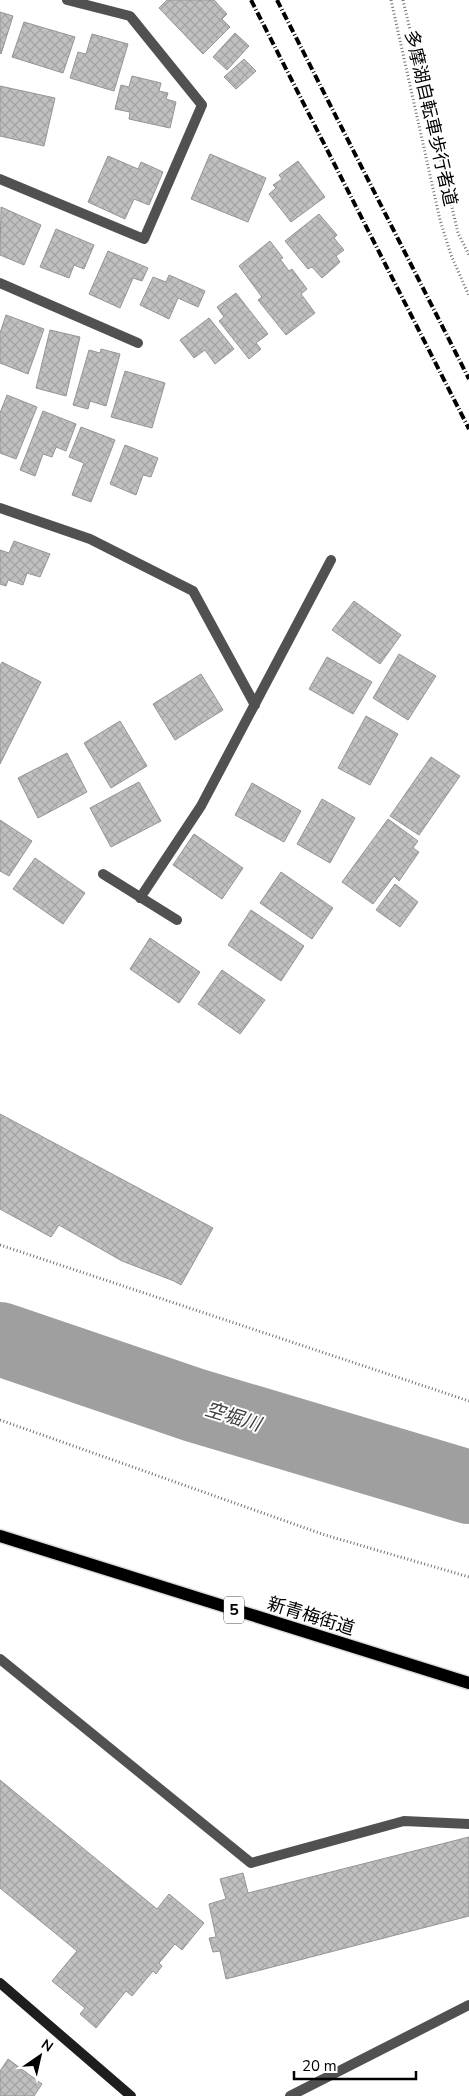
<svg xmlns="http://www.w3.org/2000/svg" width="469" height="2096" viewBox="0 0 469 2096" font-family="'Nunito Sans','Noto Sans JP',sans-serif">
<style>
.lines{fill:none;stroke-linecap:round;stroke-linejoin:round}
.river{stroke:#9f9f9f;stroke-width:74}
.building{fill:url(#building-cross-hatch);stroke:#959595}
.primary-casing{stroke:#dbdbdb;stroke-width:15}
.path{stroke:#737373;stroke-width:3;stroke-dasharray:1 2.5;stroke-linecap:butt}
.lane{stroke:#515151;stroke-width:10}
.street{stroke:#515151;stroke-width:10}
.secondary{stroke:#1e1e1e;stroke-width:10}
.primary{stroke:#000;stroke-width:12}
.rail{stroke:#000;stroke-width:4;stroke-dasharray:8 2.5 1 2.5;stroke-linecap:butt}
.labels{text-anchor:middle;dominant-baseline:central;stroke-width:4;stroke-linejoin:round;paint-order:stroke}
.shield{fill:#fff;stroke:#4c4c4c;stroke-width:1}
.shield-label{font-size:16px;font-weight:bold;fill:#000}
.street-label{font-size:18px;fill:#000;stroke:#fff}
.water-label{font-size:19px;font-style:italic;fill:#404040;stroke:#fff}
</style>
<defs>
<pattern id="building-cross-hatch" width="8" height="8" patternUnits="userSpaceOnUse" patternTransform="scale(1.25)"><rect width="8" height="8" fill="#c0c0c0"/><path d="M0 0l8 8M0 8l8-8" fill="none" stroke="#a3a3a3"/></pattern>
</defs>
<rect width="100%" height="100%" fill="#fff"/>
<g class="lines">
<path class="river" d="M0,1339l194,66 275,82"/>
</g>
<path class="building" d="M167,0h47l13,14 -5,5 8,8 -27,27 -44,-46z
M0,12l13,4 -12,38 -1,-1z
M24,22l51,15 -12,36 -51,-16z
M235,33l14,13 -22,24 -14,-13z
M92,34l36,10 -14,47 -44,-13 8,-26 8,2z
M244,59l12,12 -20,18 -12,-12z
M132,76l29,7 -2,8 9,2 -2,6 10,3 -6,26 -41,-9 1,-7 -15,-3 6,-24 8,2z
M0,86l55,12 -11,48 -44,-10z
M210,154l56,24 -18,44 -57,-23z
M108,156l30,13 3,-7 22,10 -14,33 -15,-6 -9,20 -37,-17z
M298,161l27,36 -34,25 -22,-28 7,-6 -3,-3 9,-6 -3,-4z
M1,207l40,18 -17,40 -24,-10z
M319,214l18,21 -3,3 10,12 -8,6 4,6 -18,16 -10,-11 -4,2 -23,-28z
M56,229l38,16 -10,24 -10,-4 -5,13 -29,-11z
M270,241l13,17 -3,1 9,12 3,-2 15,20 -6,5 14,19 -29,22 -28,-35 4,-3 -23,-31z
M108,251l40,17 -6,13 -9,-3 -13,30 -31,-14z
M169,275l36,16 -7,16 -20,-9 -9,21 -29,-14 13,-28 13,5z
M236,293l32,41 -12,9 5,6 -12,10 -30,-38 5,-4 -7,-10z
M6,315l38,14 -16,45 -28,-11v-30z
M209,318l25,31 -19,15 -10,-14 -11,8 -14,-18z
M50,330l30,7 -14,59 -30,-8z
M101,349l19,5 -14,52 -16,-5 -2,8 -15,-4 16,-55 11,3z
M125,371l40,12 -13,45 -41,-11z
M7,395l30,12 -21,52 -16,-6v-40z
M43,411l33,13 -10,27 -10,-4 -4,10 -9,-3 -8,22 -15,-6z
M81,427l34,13 -24,62 -19,-7 12,-32 -15,-6z
M125,445l33,13 -7,19 -8,-2 -7,20 -26,-11z
M14,541l36,13 -10,23 -13,-4 -4,12 -15,-5 -2,6 -6,-2v-34l9,3z
M354,601l47,34 -21,29 -48,-34z
M399,654l37,22 -28,44 -35,-22z
M327,657l45,25 -19,32 -44,-25z
M2,662l39,20 -41,82v-98z
M201,674l22,36 -48,30 -22,-36z
M366,716l32,18 -28,51 -32,-17z
M120,721l27,45 -36,22 -27,-45z
M67,753l20,39 -49,26 -20,-40z
M431,757l29,19 -41,59 -29,-19z
M139,782l22,39 -50,26 -21,-39z
M252,783l49,28 -17,31 -49,-27z
M322,799l33,19 -25,45 -33,-19z
M388,819l30,22 -5,7 6,4 -20,29 -5,-5 -21,28 -31,-22z
M0,820l32,21 -23,35 -9,-5z
M194,834l49,34 -21,31 -49,-34z
M35,858l50,35 -22,31 -50,-35z
M281,872l52,36 -21,31 -52,-36z
M395,884l23,18 -18,25 -24,-17z
M251,910l53,36 -23,35 -53,-36z
M150,938l50,34 -21,31 -49,-34z
M222,970l43,30 -25,34 -42,-30z
M0,1114l213,114 -32,57 -7,-4 -52,-20 -63,-36 -8,12 -51,-28z
M0,1780l157,129 12,-15 35,29 -22,27 -7,-6 -16,19 3,3 -6,8 -3,-3 -21,25 -6,-5 -30,37 -16,-14 5,-6 -33,-27 25,-30 -77,-63z
M469,1837v79l-243,63 -6,-28 -7,1 -4,-14 7,-1 -7,-33 17,-5 -6,-20 23,-6 5,20z
M8,2059l34,25 -8,12h-34v-25z"/>
<g class="lines">
<defs>
<path id="primary" d="M0,1536l469,147"/>
</defs>
<use href="#primary" class="primary-casing"/>
<path class="path" d="M391,0l49,220 11,35 18,41
M403,0l55,233 11,22
M0,1245l469,156
M0,1420l325,115 144,42"/>
<path class="lane" d="M0,283l138,60
M0,1659l251,204 153,-42 65,3
M290,2096l179,-91"/>
<path class="street" d="M0,179l144,60 58,-134 -72,-89 -63,-16
M0,508l90,31 103,52 62,114
M103,874l74,46
M140,898l61,-92 130,-246"/>
<path class="secondary" d="M0,1983l131,113"/>
<use href="#primary" class="primary"/>
<path class="rail" d="M251,0l218,429
M277,0l192,379"/>
</g>
<g class="labels">
<rect class="shield" x="224" y="1596.5" width="20" height="27" rx="4"/>
<g class="shield-label">
<text x="234" y="1610">5</text>
</g>
<g class="street-label">
<text transform="translate(431 118) rotate(77)">多摩湖自転車歩行者道</text>
<text transform="translate(311 1616) rotate(17)">新青梅街道</text>
</g>
<g class="water-label">
<text transform="translate(233 1417) rotate(17)">空堀川</text>
</g>
</g>
<g transform="translate(40 2056) rotate(34)" stroke="#ffffff" stroke-width="4" paint-order="stroke">
<path d="M0-4L9 19L0 12L-9 19Z" fill="#000000"/>
<text y="-8" font-size="14" font-weight="bold" text-anchor="middle" fill="#000000">N</text>
</g>
<path d="M294 2071v8h122v-8" fill="none" stroke="#000000" stroke-width="2.5"/>
<text x="302" y="2071" font-size="15" fill="#000000" stroke="#ffffff" stroke-width="4" paint-order="stroke">20 m</text>
</svg>
